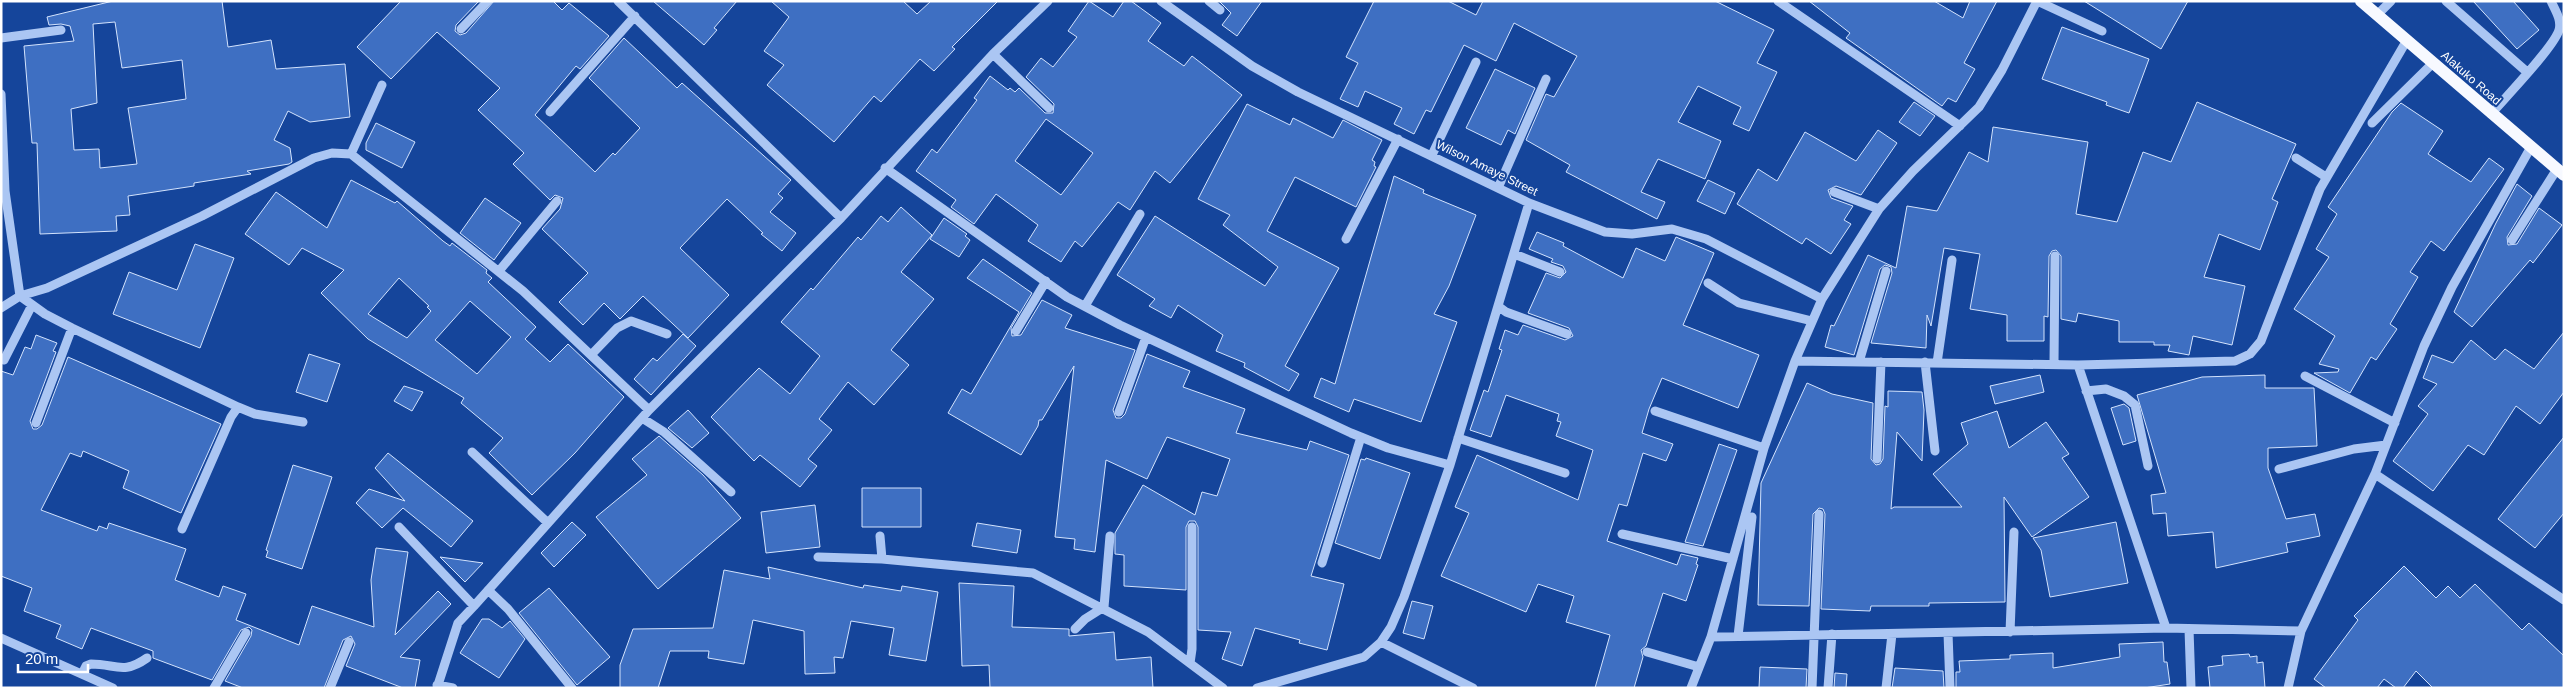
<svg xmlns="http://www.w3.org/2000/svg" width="2565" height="689" viewBox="0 0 2565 689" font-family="Arial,sans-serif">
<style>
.building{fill:#3e6fc2;stroke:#d3e3fd;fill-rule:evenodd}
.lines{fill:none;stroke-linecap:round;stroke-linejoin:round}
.minor{stroke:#abc6f3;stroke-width:9}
.major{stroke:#f7f9ff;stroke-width:12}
.labels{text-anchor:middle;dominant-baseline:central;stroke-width:4;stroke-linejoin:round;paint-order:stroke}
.street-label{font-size:12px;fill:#fff;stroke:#15459b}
</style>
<rect width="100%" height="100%" fill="#15459b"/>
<path class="building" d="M113,1h109l6,46 43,-7 5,29 69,-5 5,53 -40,5 -22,-11 -14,29 16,8 2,14 -3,2 -42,7 4,3 -57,9v3l-66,10 2,19 -14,1 1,15 -77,3 -3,-91h-5l-8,-97 50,-5 -4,-15 -9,-2 -12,1 -2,-8zM115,22l7,46 60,-8 4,39 -58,9 9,56 -37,4 -1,-19 -25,1 -3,-41 26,-6 -4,-79z
M401,1h78l-23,24 -1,6 5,4 6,-2 28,-32h59l9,9 7,-7 40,33 -29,33 -4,-3 -41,49 60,57 18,-19 2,2 25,-27 -51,-50 35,-40 53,50 5,-5 109,97 -13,14 5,4 -13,14 26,21 -14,18 -21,-17 2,-1 -36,-34 -47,49 49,47 -41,43 -45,-42 -23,23 -16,-16 -21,22 -24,-23 29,-29 -46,-44 18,-20 3,-11 -8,-3 -5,5 -37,-36 11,-11 -46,-43 22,-22 -63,-56 -46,47 -34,-32z
M653,1h84l-23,27 3,2 -13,15z
M771,1h132l14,13 14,-13h67l-46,46 3,2 -21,22 -14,-12 -39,43 -7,-6 -40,46 -67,-57 17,-20 -20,-14 25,-34z
M1089,1l24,16 11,-16h7l30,22 -13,18 36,25 8,-10 50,39 -72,88 -15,-12 -25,39 -12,-8 -36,45 -7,-6 -14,21 -33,-21 10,-16 -42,-31 -22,30 -23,-17 5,-7 -40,-29 16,-22 5,4 40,-53 -3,-2 16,-22 18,14 2,-2 5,4 4,-4 26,25h8l1,-9 -28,-27 15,-19 12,9 24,-30 -9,-6zM1046,119l47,34 -32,42 -46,-34z
M1219,1h43l-25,35 -15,-11 9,-12z
M1374,1h74l28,14 7,-14h232l59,29 -17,33 20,9 -28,59 -16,-7 8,-17 -43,-21 -20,36 43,19 -16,38 -47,-20 -17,33 24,10 -8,17 -91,-47 4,-7 -44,-25 20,-46 8,3 23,-41 -63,-33 -18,38 -32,-16 -33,67 -5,-2 -12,24 -20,-10 8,-16 -37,-17 -7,16 -18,-8 18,-36 -12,-6z
M1809,1h125l29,17 7,-17h27l-33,62 11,6 -19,33 -8,-4 -6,8 -96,-68 4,-5z
M2084,1h104l-27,48z
M2473,1h40l26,29 -22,19z
M2062,27l87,32 -20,54 -23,-8 1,-3 -65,-23z
M1495,69l40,19 -20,46 -7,-4 -7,15 -35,-17z
M1914,102l21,14 -15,20 -21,-14z
M2197,102l99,42 -24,55 6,3 -18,48 -41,-16 -15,43 41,9 -13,59 -39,-9 -4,19 -21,-4 2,-6h-16v-3h-35v-21l-41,-8 -2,9 -15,-3v-63l-5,-6 -4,1 -3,5 -1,61 -4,-1v25h-37v-26l-37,-6 10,-55 -36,-6 -13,78 -4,-11 -1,33 -55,-5 21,-70 -1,-6 -6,-2 -5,4 -26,86 -29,-8 6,-22 3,1 34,-71 28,13 11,-62 30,5 32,-59 19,10 5,-35 95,15 -12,72 41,8 26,-70 28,10z
M2401,103l42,28 -15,23 43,28 18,-24 15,11 -60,82 -13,-10 -21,31 8,5 -28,47 7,5 -21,31 -5,-3 -21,36 -36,-20 24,-1 1,-3 -20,-5 16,-28 -41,-27 35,-52 -13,-8 21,-35 -9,-7 64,-95z
M1247,104l43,21 3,-7 40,20 10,-18 39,20 -10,20 3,2 -1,4 2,1 -20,40 -61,-30 -28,54 72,37 -54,98 14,8 -10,17 -45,-24 1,-4 -29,-12 7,-16 -45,-30 -7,13 -22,-12 6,-7 -38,-24 38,-59 110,70 13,-19 -55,-42 7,-10 -32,-16z
M376,123l39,19 -13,26 -36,-18v-7z
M1878,130l19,13 -36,52 -25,-9 -8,4 3,8 22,8 -9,14 7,4 -20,30 -25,-16 -4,6 -65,-40 21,-35 19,12 28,-49 51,29z
M1394,176l30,14 -1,3 53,22 -27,71 -15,28 23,8 -36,100 -67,-23 -5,13 -35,-15 7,-19 14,6z
M351,180l44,23 2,-2 46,40 7,5 2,-3 35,27 -1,3 6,5 -4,4 48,45 -11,12 25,23 18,-18 56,53 -49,56 -43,42 -43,-42 14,-15 -42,-35 3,-5 -96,-59 -47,-46 23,-23 -42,-22 -13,17 -44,-31 31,-42 51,36zM399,278l30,28 -2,1 4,4 -24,27 -39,-24zM470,301l41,36 -34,37 -42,-34z
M1708,180l27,13 -10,21 -28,-13z
M2517,184l15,12 -25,41 1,8 9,-1 22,-36 23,17 -29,38 -3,-3 -58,67 -18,-15 42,-89z
M485,198l36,25 -27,37 -34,-27z
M901,207l31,28 -31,37 33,27 -43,51 18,15 -35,40 -26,-23 -29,37 13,11 -24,29 9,7 -17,21 -40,-32 -6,6 -43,-44 48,-49 31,26 30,-38 -39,-34 30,-34 2,2 45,-53 3,3 20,-24 7,6z
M944,218l23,16 -2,2 5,4 -11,17 -29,-18z
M1537,232l27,11 -1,3 60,32 13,-30 29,13 11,-24 38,16 -31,72 76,30 -21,53 -76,-30 -13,31 -7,24 31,11 -7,17 -23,-8 -16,53 -8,-2 -12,37 70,24 4,-11 17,4 -2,6 2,1 -12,36 -23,-8 -17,53 -5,4 2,7 -9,31h-39l15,-53 -44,-13 8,-26 -36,-12 -12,28 -85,-36 28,-63 -14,-6 22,-52 101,45 15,-50 -37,-14 5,-14 -4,-1 2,-7 -53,-19 -15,42 -21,-7 14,-40 4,2 14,-42 -3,-1 6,-19 13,5 5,-10 42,15 8,-4 -4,-8 -41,-15 18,-40 14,5 6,-6 -3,-6 -12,-4 2,-3 -24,-10z
M195,244l39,14 -34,90 -87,-34 16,-42 48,18z
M983,259l49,34 -21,35 1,8 9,-1 21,-35 30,15 -7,13 70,22 -22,60 3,8h5l4,-4 22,-60 43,17 -7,16 62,22 -9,24 71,17 3,-9 39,14 -38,121 33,8 -17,66 -28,-7 1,-3 -45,-12 -13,38 -20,-7 9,-27 -33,-2v-103l-3,-6h-6l-3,6v63l-62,-4v-31l-9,-1v-21l28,-48 52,30 7,-23 15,4 13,-37 -63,-22 -20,42 -41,-19 -11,92 -21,-3 1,-10 -20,-2 19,-171 -32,54h-3l-1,6 -17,29 -73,-42 14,-24 9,5 48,-82 -52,-34z
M2564,332v60l-24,32 -24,-18 -32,49 -16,-10 -35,46 -40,-30 35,-47 -10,-8 19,-22 -14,-6 9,-23 21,8 18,-23 24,20 10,-11 29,20z
M683,334l13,12 -45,49 -17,-16 19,-21 4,3z
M36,335l21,8 -4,8 3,1 -26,69 3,8h4l5,-4 26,-68 153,67 -40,89 -58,-25 6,-17 -46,-20 -2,6 -11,-4 -29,57 56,21 2,-5 8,3 2,-6 77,26 -11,31 44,17 4,-11 23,8 -10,26 63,25 13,-39 62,21 -3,-47 5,-32 32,4 -13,83 43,-44 13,13 -51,53 20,3 -5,28h-12l-57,-22 9,-22 -4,-8 -8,4 -19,48h-81l-18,-7 26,-45 1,-6 -3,-3 -8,3 -29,50 -59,-22v-7l-62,-23 -9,21 -26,-11 5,-13 -37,-14 8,-23 -31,-12v-205l12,4 12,-28 6,2z
M309,354l31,10 -13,38 -31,-10z
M2040,375l4,17 -49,12 -5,-18z
M2265,375v13h49l3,58 -49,2v20l18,51 29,-5 5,22 -34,7 2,9 -72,16 -3,-36 -45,4 -2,-23 -13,1 -2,-19 15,-2 -29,-98 65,-18z
M1807,383l25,11 41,9 -2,56 5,6 4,-1 3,-5 2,-53 3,1v-16l34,1 2,18 -2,51 -25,-29 -6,77 3,-2h68l-29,-33 35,-30 -7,-21 36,-12 12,37 37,-26 23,32 -7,4 27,39 -57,40 -28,-40 1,105 -76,1v3h-58l-1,5 -49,-2 4,-95 -2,-5 -4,-1 -6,6 -4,92 -51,-1 3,-122z
M404,386l19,6 -11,19 -18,-10z
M2124,404l5,4 7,33 -13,4 -12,-37z
M688,410l21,23 -17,15 -24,-20z
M659,436l44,39 38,43 -83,71 -62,-72 51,-42 -15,-16z
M2564,437v76l-29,35 -37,-29z
M1719,444l18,6 -34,96 -18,-4z
M388,453l85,68 -22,26 -48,-39 -21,20 -26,-25 13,-14 36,12 -30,-33z
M1366,458l44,15 -30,86 -45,-16 26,-84 4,1z
M293,465l39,12 -30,92 -36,-12 2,-6 -2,-1z
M862,488h59v39h-59z
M815,505l5,42 -54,6 -5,-41z
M572,522l14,13 -32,32 -13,-14z
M2116,522l12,61 -78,14 -9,-47 -8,-12z
M977,523l44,7 -4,23 -45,-7z
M440,557l43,6 -18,19z
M2404,566l32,32 12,-12 12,12 15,-14 47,46 7,-7 35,33v32h-131l-17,-17 -13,17h-7l-12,-9 -7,9h-51l-12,-9 44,-59 -4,-4z
M768,567l95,21 1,-3 37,6 1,-5 36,6 -12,69 -37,-6 5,-27 -43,-7 -8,37 -9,-1 1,16 -30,1 -1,-43 -51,-11 -9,44 -36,-6 1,-7h-39l-12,37h-38v-23l13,-36 80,-1 11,-58 46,9z
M959,583l55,3 -2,41 57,2v7l45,-4 2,28 35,-3 2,31h-163l-1,-23 -27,1z
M549,588l61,69 -33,28 -58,-72z
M1412,601l21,5 -9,33 -21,-6z
M482,619h7l13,9 8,-7 15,18 -26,39 -39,-25z
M2163,642l1,20h3l3,22 -26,4h-188v-16h4l-1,-11 51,-2v-4l43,-2v15l67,-11 -1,-13z
M2249,654l1,3 7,-1v7l6,-1 2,26h-55l-2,-21 15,-2 -1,-9z
M1760,667l47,2 -1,19h-47z
M1895,668l48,3 1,17h-52z
M1835,673l12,1 -1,14h-12z"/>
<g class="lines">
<path class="minor" d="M618,1l223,217
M1161,1l91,65 46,26 231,111 76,29 27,2 40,-5 34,10 116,60
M1209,1l11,9
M1778,1l182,125
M2446,1l81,71
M2377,15l14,-14
M461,29l27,-28
M1,38l60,-8
M993,54l56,54
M1,94l4,97 15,105 25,18 27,14 166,79 17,7 48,8
M550,112l85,-96
M2491,114c14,-16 63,-67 68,-84 3,-10 -4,-20 -8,-29
M2372,123l61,-60
M351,154l31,-69
M1432,155l44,-93
M2296,158l30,19
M885,168l182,129 53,28 231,108 37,15 62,17
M1498,188l48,-109
M1834,192l45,17
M1346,239l52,-100
M2512,240l45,-71
M1514,254l46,18
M499,271l58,-70
M1708,283l31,20 73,18
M1085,306l55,-92
M1498,306l8,6 61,22
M1,308l19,-12 27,-8 155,-72 112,-58 18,-5 19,1 172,137 126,119
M1016,331l30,-50
M591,355l26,-27 14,-7 36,13
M4,360l28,-55
M1795,361l283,4 157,-4 15,-7 11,-13 59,-152 87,-149
M1859,362l27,-91
M1925,362l10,89
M1937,363l15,-103
M2054,363l1,-107
M2078,365l88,263
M2305,376l90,47
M2086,391l20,-2 18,7 11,9 13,61
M1655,411l109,37
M1119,412l27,-75
M642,418l22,14 67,60
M36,423l36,-95
M1458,438l107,35
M472,452l76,71
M1877,459l4,-97
M2279,469l75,-20 32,-4
M2375,474l189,126
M399,527l75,79
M182,529l49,-112 7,-10
M1622,534l111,25
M880,536l2,23
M818,557l64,2 151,14 115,59 75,56
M1322,563l39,-126
M488,590l20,19 64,79
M1075,629l10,-10 19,-12 6,-71
M2189,629l2,59
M2010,632l4,-100
M1948,633l2,55
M1738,636l14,-119
M1711,637l455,-9 135,3
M1,638l112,50
M1381,642l92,46
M1647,652l52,15
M1190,663l2,-14v-122
M82,674l4,-8 5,-2c25,0 32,11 56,-6
M437,685l16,3
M214,688l32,-55
M330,688l19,-46
M437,688l21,-65 16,-17 175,-196 192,-192 152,-164 55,-53
M1257,688l107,-31 17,-15 10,-15 13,-30 46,-132 79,-262
M1691,688l20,-51 53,-189 31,-87 27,-62 57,-90 34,-38 66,-64 23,-37 35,-69 65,30
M1812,688l7,-174
M1828,688l4,-54
M1886,688l6,-54
M2288,688l13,-57 74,-157 49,-128 28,-59 79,-140"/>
<path class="major" d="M2361,1l203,174"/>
</g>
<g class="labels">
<g class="street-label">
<text transform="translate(2471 78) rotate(41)">Alakuko Road</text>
<text transform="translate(1487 168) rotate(26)">Wilson Amaye Street</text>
</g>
</g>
<rect width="2565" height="689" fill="none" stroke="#ffffff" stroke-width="5"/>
<path d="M18 664v8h70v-8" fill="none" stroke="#ffffff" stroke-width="2.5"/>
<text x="25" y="664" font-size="15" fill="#ffffff" stroke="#15459b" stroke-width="4" paint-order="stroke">20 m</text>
</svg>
